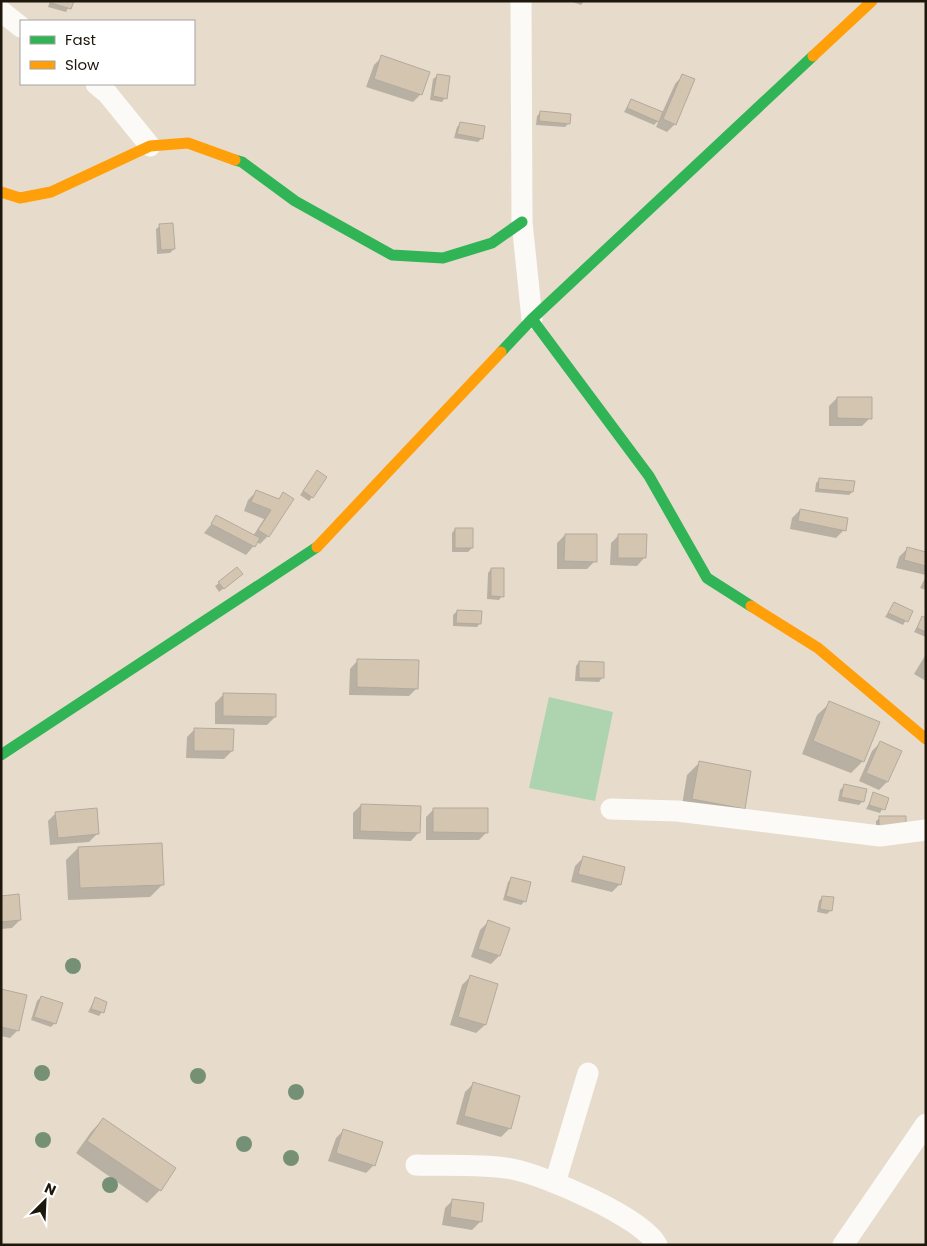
<svg xmlns="http://www.w3.org/2000/svg" width="927" height="1246" viewBox="0 0 927 1246" font-family="Poppins,sans-serif">
<style>
.green{fill:#aed3af}
.shadow{fill:#0003}
.building{fill:#d4c5b1;stroke:#b3aa9d}
.lines{fill:none;stroke-linecap:round;stroke-linejoin:round}
.street{stroke:#fbfaf7;stroke-width:21}
.fast{stroke:#30b455;stroke-width:11}
.slow{stroke:#ff9f0a;stroke-width:11}
.tree{fill:#769076}
</style>
<rect width="100%" height="100%" fill="#e7dccc"/>
<path class="green" d="M549,697l64,15 -18,89 -66,-13z"/>
<path class="shadow" d="M50,1h22l-6,11 -18,-5z
M570,1h14l-3,4z
M382,57l39,37 -8,8 -47,-15 8,-22z
M683,75l-8,49 -8,8 -11,-5 3,-7 -5,5 -30,-13 7,-12 31,13 13,-29z
M437,76l8,22 -3,4 -12,-2 3,-21z
M541,112l27,12 -3,3 -29,-2 1,-9z
M460,124l22,14 -4,4 -24,-4 3,-11z
M160,226l14,23 -4,4 -13,1 -1,-25z
M837,398l33,20 -8,8h-33v-20z
M314,475l-2,22 -3,4 -9,-6z
M820,479l32,13 -3,3 -34,-3 1,-9z
M256,492l21,8 7,-6 -16,42 -8,8 -3,-2 -11,13 -42,-22 13,-16 36,19 11,-17 -20,-8 4,-11z
M800,510l44,20 -8,8 -46,-9 2,-11z
M455,529l17,19 -4,4h-16v-19z
M565,535l30,26 -8,8h-30v-26z
M619,535l26,22 -8,9 -27,-1 1,-22z
M907,549l19,4v22l-30,-7 3,-11z
M491,569l11,27 -3,4 -12,-1 1,-26z
M926,576v14l-6,-2z
M238,577l-19,15 -4,-6 4,-3z
M894,603l18,8 -9,14 -18,-8z
M457,611l23,12 -3,4 -24,-1v-11z
M922,618l4,1v18l-12,-5z
M926,654v27l-12,-7z
M358,660l59,28 -8,8 -60,-1 1,-26z
M579,662l23,16 -3,4 -24,-1 1,-15z
M223,695l52,22 -8,8 -52,-1v-21z
M830,703l33,58 -12,12 -49,-19 15,-39z
M195,729l37,22 -8,8 -38,-1 1,-21z
M880,743l20,8 -13,31 -8,8 -20,-9 13,-30z
M699,763l44,45 -62,3 6,-36z
M844,786l19,15 -4,4 -21,-4 2,-11z
M874,794l14,5 -8,14 -14,-4z
M361,805l58,27 -8,9 -58,-2v-26z
M434,809l53,23 -8,8h-53v-23z
M56,813l41,21 -8,8 -39,3 -2,-24z
M880,818l24,12 -28,4v-13z
M78,848l85,36 -13,13 -82,3 -2,-40z
M583,858l37,26 -8,8 -41,-10 4,-16z
M512,878l13,23 -4,4 -18,-5 5,-18z
M1,897l19,23 -8,8 -11,1z
M822,897l9,13 -4,4 -10,-2 2,-11z
M488,922l20,7 -9,27 -8,8 -20,-7 9,-27z
M470,977l26,8 -11,40 -9,8 -26,-8 12,-40z
M1,990l17,40 -8,8 -9,-2z
M41,997l14,26 -4,4 -20,-7 6,-19z
M95,999l7,13 -3,4 -11,-4z
M473,1084l46,13 -10,32 -8,8 -45,-13 9,-32z
M103,1119l72,50 -15,21 -13,13 -71,-50 15,-21z
M344,1130l30,35 -8,8 -38,-12 8,-23z
M453,1200l30,4 -3,18 -8,8 -30,-5 3,-17z"/>
<path class="building" d="M51,1h23l-3,8 -20,-6z
M381,55l49,17 -8,23 -48,-16z
M437,74l13,2 -3,23 -14,-3z
M682,74l13,5 -19,46 -13,-6z
M631,99l32,13 -4,10 -32,-14z
M540,111l31,3 -1,10 -31,-3z
M460,122l25,4 -2,13 -26,-5z
M173,223l2,26 -14,1 -2,-26z
M837,397h35v22l-35,-1z
M317,470l10,7 -14,21 -10,-7z
M819,478l36,3 -2,11 -35,-3z
M256,490l23,9 4,-7 11,7 -25,38 -11,-7 13,-20 -20,-8z
M800,509l48,9 -2,13 -48,-10z
M216,515l44,23 -5,9 -44,-23z
M455,528h18v20h-18z
M565,534h32v28l-33,-1z
M618,534h29l-1,24h-28z
M907,547l19,5v14l-22,-6z
M237,567l6,7 -19,15 -6,-7z
M491,568h13v29l-13,-1z
M894,602l19,9 -5,11 -20,-9z
M457,610l25,1 -1,13 -25,-1z
M922,616l4,2v14l-9,-4z
M357,659l62,1 -1,29 -61,-2z
M579,661l25,1v16h-25z
M223,693l53,1v23l-53,-1z
M829,701l51,21 -16,40 -51,-21z
M194,728l40,1 -1,22h-39z
M880,741l22,10 -14,31 -22,-9z
M699,761l52,10 -6,38 -53,-10z
M844,784l23,5 -3,13 -23,-5z
M873,792l16,6 -4,12 -16,-5z
M361,804l60,2 -1,27 -60,-2z
M97,808l2,26 -41,4 -3,-26z
M433,808h55v25l-55,-1z
M879,816h27v15h-27z
M162,843l2,42 -84,3 -2,-41z
M583,856l42,11 -4,18 -43,-11z
M511,877l20,5 -5,20 -20,-6z
M19,894l2,26 -20,2v-26z
M822,896l12,1 -2,14 -12,-2z
M488,920l22,8 -10,28 -22,-7z
M470,975l28,9 -12,41 -28,-8z
M1,989l26,6 -8,36 -18,-4z
M41,996l22,7 -7,21 -22,-7z
M95,997l12,5 -3,11 -13,-4z
M473,1082l47,14 -9,33 -47,-13z
M103,1118l73,50 -15,23 -74,-50z
M343,1129l40,13 -8,24 -39,-13z
M452,1199l32,4 -2,19 -32,-5z"/>
<g class="lines">
<path class="street" d="M521,1l1,221 10,97
M1,11l20,16
M96,84l11,9 43,53
M611,809l66,2 203,25 46,-6
M416,1165c28,1 69,-1 96,4 32,6 130,48 145,76
M555,1183l33,-110
M843,1245l83,-121"/>
<path class="fast" d="M235,160l7,2 53,39 97,54 51,3 49,-15 30,-21
M532,319l117,157 58,102 44,28
M501,352l31,-33 281,-263
M1,755l316,-208"/>
<path class="slow" d="M813,56l59,-55
M1,192l19,6 31,-6 99,-46 38,-3 47,17
M317,547l184,-195
M751,606l67,42 108,91"/>
</g>
<g class="tree">
<circle cx="73" cy="966" r="8"/>
<circle cx="42" cy="1073" r="8"/>
<circle cx="198" cy="1076" r="8"/>
<circle cx="296" cy="1092" r="8"/>
<circle cx="43" cy="1140" r="8"/>
<circle cx="244" cy="1144" r="8"/>
<circle cx="291" cy="1158" r="8"/>
<circle cx="110" cy="1185" r="8"/>
</g>
<rect width="927" height="1246" fill="none" stroke="#1e170c" stroke-width="5"/>
<rect x="20" y="20" width="175" height="65" fill="#ffffff" stroke="#a5a29e"/>
<rect x="30" y="36" width="25" height="8" fill="#30b455" stroke="#a5a29e"/>
<text x="65" y="45" font-size="15" fill="#1e170c">Fast</text>
<rect x="30" y="61" width="25" height="8" fill="#ff9f0a" stroke="#a5a29e"/>
<text x="65" y="70" font-size="15" fill="#1e170c">Slow</text>
<g transform="translate(45 1201) rotate(24)" stroke="#ffffff" stroke-width="4" paint-order="stroke">
<path d="M0-4L9 19L0 12L-9 19Z" fill="#1e170c"/>
<text y="-8" font-size="14" font-weight="bold" text-anchor="middle" fill="#1e170c">N</text>
</g>
</svg>
